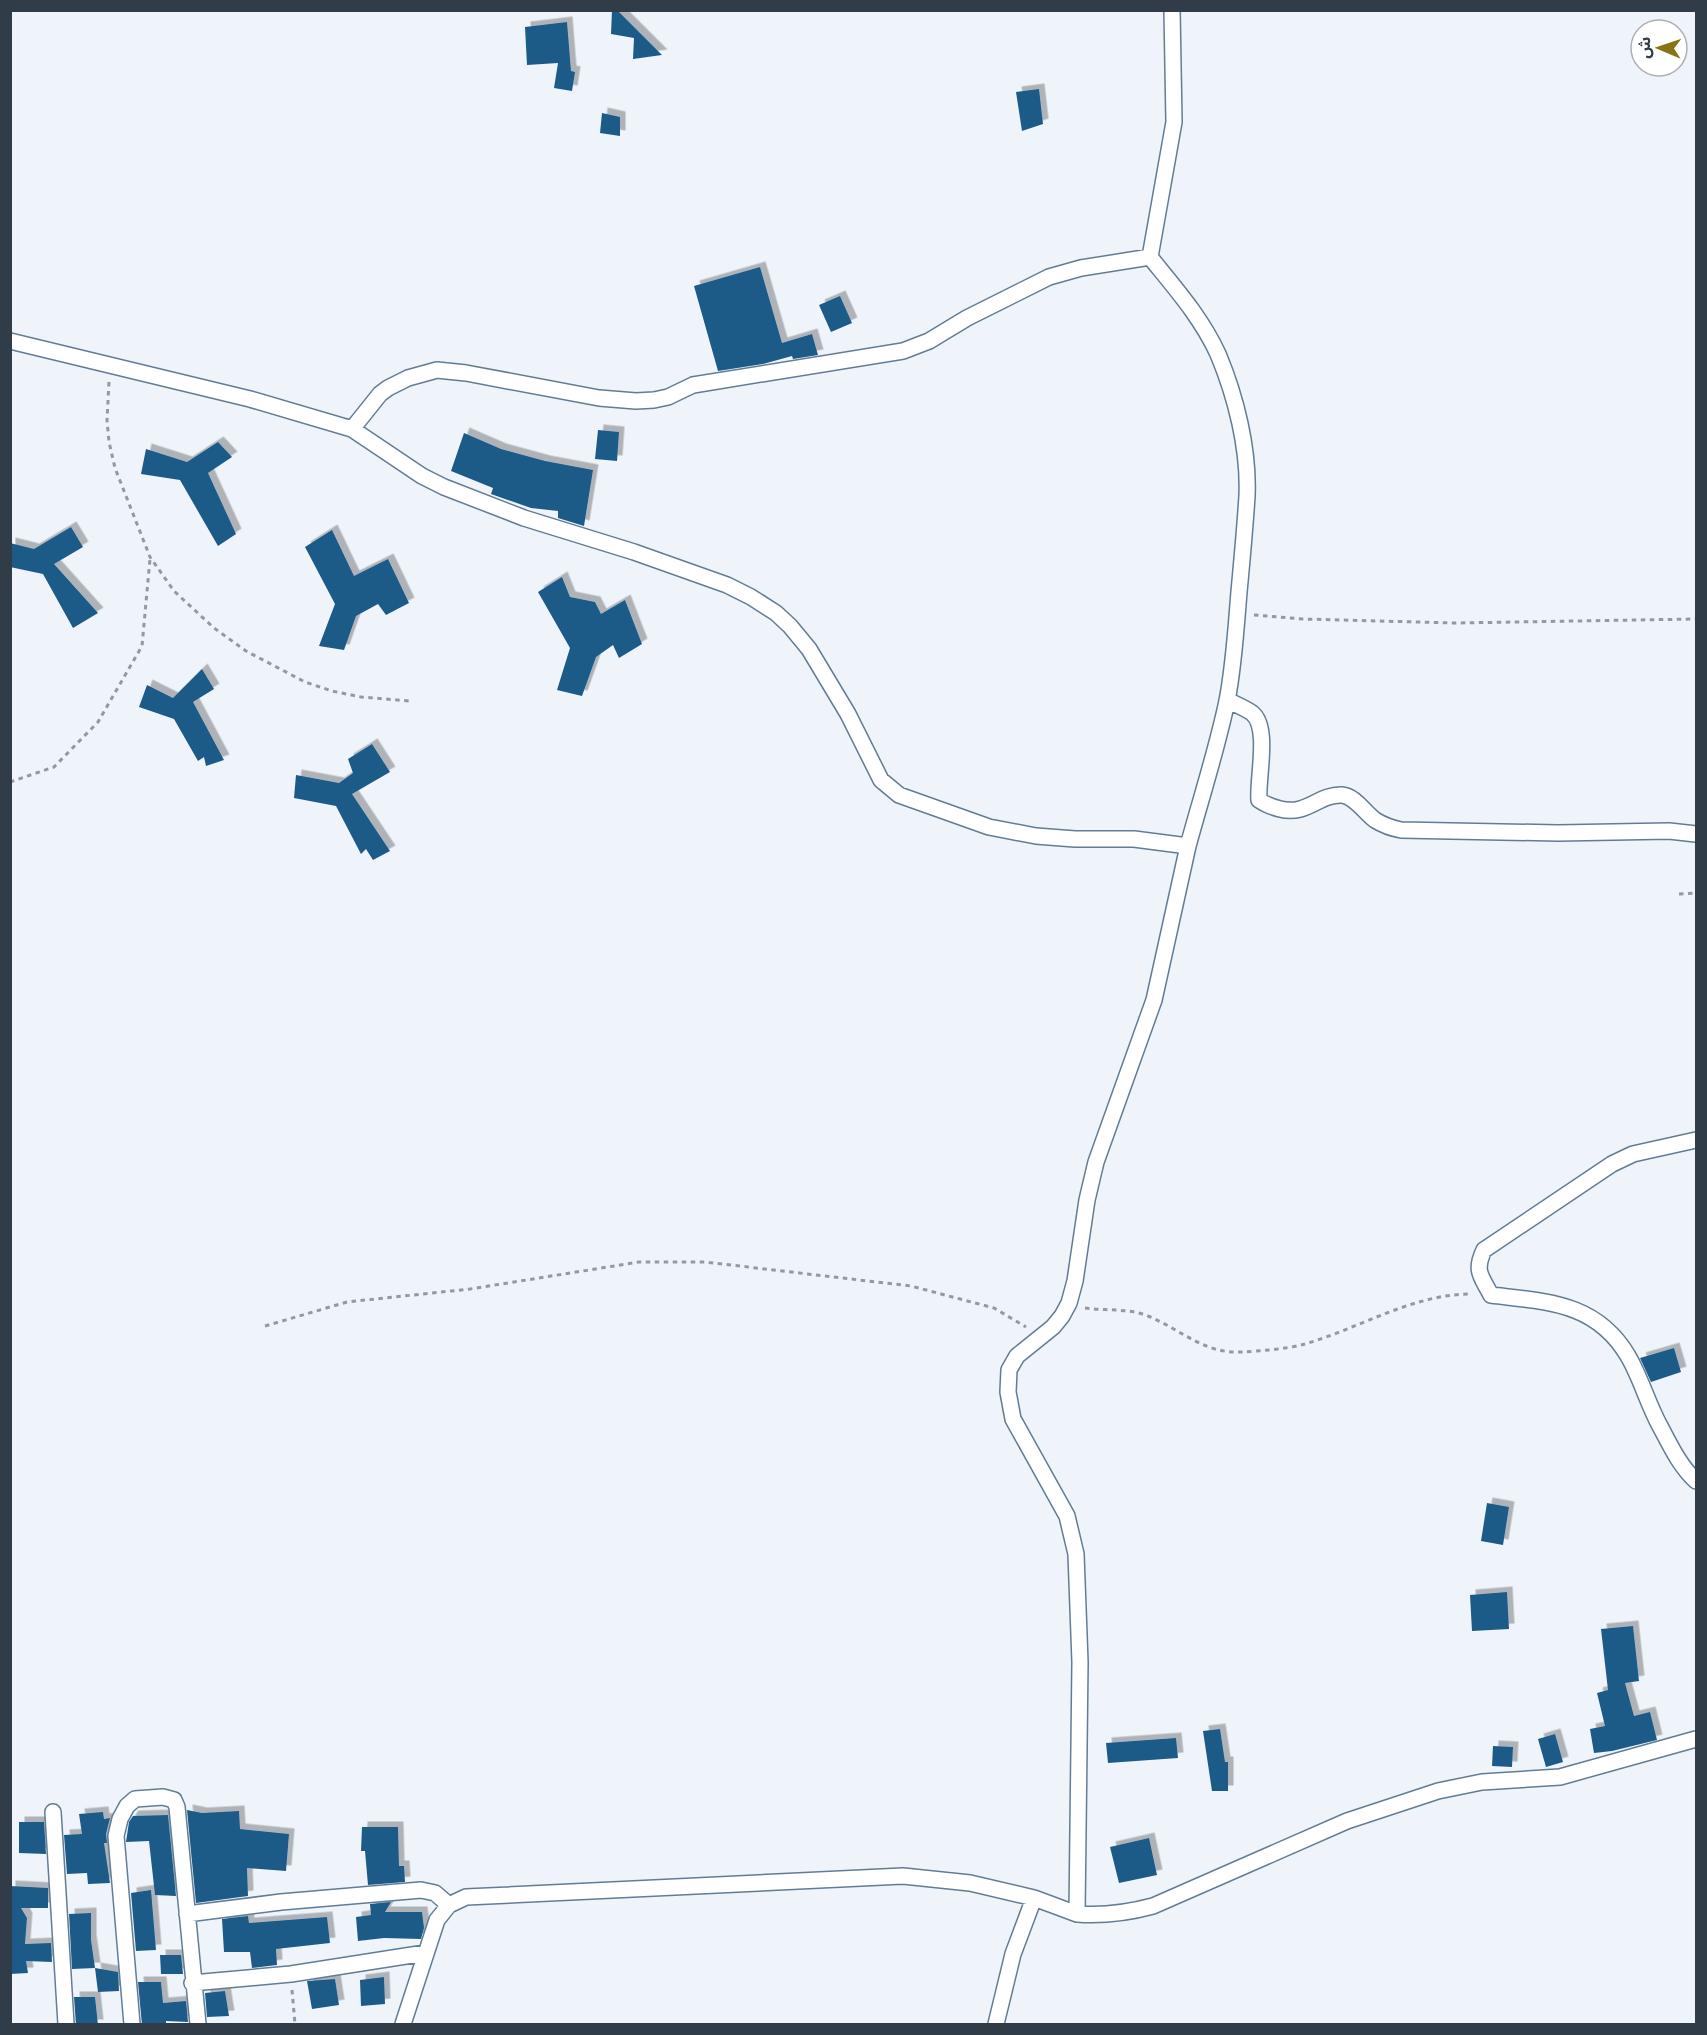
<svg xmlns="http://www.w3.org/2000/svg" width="1707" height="2035" viewBox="0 0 1707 2035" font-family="'IBM Plex Sans','Noto Sans Arabic',sans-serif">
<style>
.building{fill:#1e5a87;filter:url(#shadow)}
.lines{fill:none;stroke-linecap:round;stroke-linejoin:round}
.minor-casing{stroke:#617d95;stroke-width:18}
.path{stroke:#919aa3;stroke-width:3;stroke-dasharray:4.5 4.5;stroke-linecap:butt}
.minor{stroke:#fff;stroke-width:15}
</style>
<defs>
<filter id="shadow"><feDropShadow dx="5.5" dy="-5.5" stdDeviation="0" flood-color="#0004"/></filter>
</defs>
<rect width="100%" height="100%" fill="#eef4fa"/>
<path class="building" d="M612,10h5l45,45 -29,4 1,-21 -23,-4z
M567,22l4,49 4,1 -3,19 -18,-3 4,-25 -31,2 -2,-38z
M1039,89l4,35 -21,7 -6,-39z
M602,113l18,4v19l-20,-3z
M760,267l22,76 30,-9 6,21 -25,4 -1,-3 -29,8 -45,7 -24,-85z
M840,296l12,27 -21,9 -12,-27z
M598,430l21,2 -2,29 -22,-2z
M464,433l37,16 44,12 48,9 -9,56 -26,-8v-7l-27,-3 -40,-14 2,-6 -42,-17z
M218,442l14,15 -24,16 28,61 -18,12 -38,-66 -39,-6 5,-25 41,13z
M71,527l12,20 -29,17 44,49 -25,15 -30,-54 -33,-7v-24l24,6z
M332,530l22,46 34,-17 21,44 -23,12 -8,-11 -22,12 -12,34 -25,-4 16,-42 -30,-57z
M562,577l8,20 25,5 6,12 24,-14 17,44 -23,14 -6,-13 -17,12 -14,39 -25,-6 13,-42 -32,-56z
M202,669l12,20 -21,13 31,58 -18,6 -2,-9 -6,4 -24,-42 -35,-12 8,-22 26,13z
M372,744l18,28 -38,22 38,57 -17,9 -7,-11 -5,5 -25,-48 -42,-8 2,-23 43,8 14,-10 -5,-14z
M1674,1348l7,24 -30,10 -11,-24z
M1487,1503l22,4 -6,38 -22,-4z
M1507,1592l2,37 -37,2 -2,-36z
M1633,1626l6,55 -14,2 9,33 16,-4 7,28 -45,11 -18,2 -4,-24 15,-3 -8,-33 11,-3 -7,-61z
M1220,1729l5,33h3v29h-16l-9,-60z
M1555,1734l8,28 -17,5 -8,-28z
M1176,1738l2,20 -70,5 -2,-20z
M1493,1746l20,1 -1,20 -20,-1z
M187,1810l15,3 37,-2 1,18 49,5 -3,37 -39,-3 1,28 -52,7z
M103,1812l1,7 6,-1 -4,16 1,9h-3l6,40 -22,1 -1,-11 -20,1 -3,-39 18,-1 -3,-20z
M168,1815l8,81 -21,-1 -6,-54 -23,1 3,-20 4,-6z
M19,1822h25l2,32 -27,-1z
M362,1827h36l1,39h5l1,16 -37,3 -3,-34h-4z
M1149,1838l8,37 -38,8 -9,-36z
M10,1886l38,2v20h-27l6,10 -2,26 26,-1 1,19 -26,-1 2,12 -18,1z
M151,1890l5,60 -20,1 -5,-58z
M391,1902l-6,10h37l2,16 -3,11 -37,-1 -26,3 -2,-24 15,-2 -1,-11z
M91,1913v27l4,28 -23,1 -3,-55z
M248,1916l1,7 78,-6 3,26 -54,6 1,16 -25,3 -2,-16h-26l-2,-33z
M160,1955h21l2,19h-22z
M95,1968l23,4 1,19 -21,1z
M384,1977l1,27 -24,2 -1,-26z
M335,1979l4,26 -27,4 -5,-28z
M138,1982h23l2,21 23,-2 2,21 -22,-1v4h-24z
M225,1991l4,25 -22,1 -2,-24z
M74,1997h21l3,28h-22z"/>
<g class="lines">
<defs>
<path id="minor" d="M1150,257l24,-135 -2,-112
M10,341l240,58 102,30 70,47 22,11 80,31 110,34 93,33 24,12 25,16 14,13 19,23 39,65 33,66 18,15 90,32 47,9 39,3h59l54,7 -34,154 -58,162 -9,38 -12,81 -6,22 -7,13 -9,11 -36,29 -8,14 -1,22 5,27 54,97 9,38 4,108 -3,252c27,2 50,-1 76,-8l194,-85 91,-30 44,-9 78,-5 136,-38
M352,429l28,-35 8,-6 20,-10 29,-8 29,3 133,25 37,3 18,-1 14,-3 25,-12 210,-34 26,-10 38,-23 82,-41 32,-9 69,-11c25,31 51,60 68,97 18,43 31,95 29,142 -2,32 -5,64 -8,96 -3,36 -5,73 -12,109 -10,48 -26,97 -39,145
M1227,700c8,4 18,8 25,13 18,14 5,66 7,87 7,5 13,7 21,9 27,7 38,-15 62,-14 13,1 23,18 33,25 8,5 16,8 26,10l157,3 111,-2 27,3
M1696,1140l-63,14 -21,10 -128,86c-10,21 -3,26 7,45 56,7 105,7 137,61 13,22 20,49 33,72 10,19 19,38 35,53
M53,1812l13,212
M187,1914l94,-12 140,-12 14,3 14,12
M192,1983l99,-9 134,-21
M132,2024l-16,-188 4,-17 7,-13 8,-7 28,-2 11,3 3,7 21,217
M403,2024l34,-104 12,-15 17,-8 437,-21 67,7 64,15 43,16
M996,2024l17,-70 21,-56"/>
</defs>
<use href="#minor" class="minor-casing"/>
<path class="path" d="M109,382l-2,38 2,22 6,26 35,89 24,34 40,37 32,23 59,31 27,9 29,6 49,4
M1254,615l49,4 152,4 241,-4
M10,782l44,-15 44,-45 44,-76 8,-87
M1679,894l17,-1
M1085,1308c21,3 43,0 63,8 32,13 56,38 93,36 19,-1 46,-3 64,-8 55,-16 108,-50 166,-50
M265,1326l82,-24 123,-13 169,-27h66l206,24 83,22 32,19
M292,1990l3,34"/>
<use href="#minor" class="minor"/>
</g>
<rect width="1707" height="2035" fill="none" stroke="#303c47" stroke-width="24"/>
<g transform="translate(1659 48) rotate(272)"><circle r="28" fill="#ffffff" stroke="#acb1b5" stroke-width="1.5"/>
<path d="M0-4.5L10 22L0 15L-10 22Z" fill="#887315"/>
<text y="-9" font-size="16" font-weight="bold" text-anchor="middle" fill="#303c47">ش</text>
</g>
</svg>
